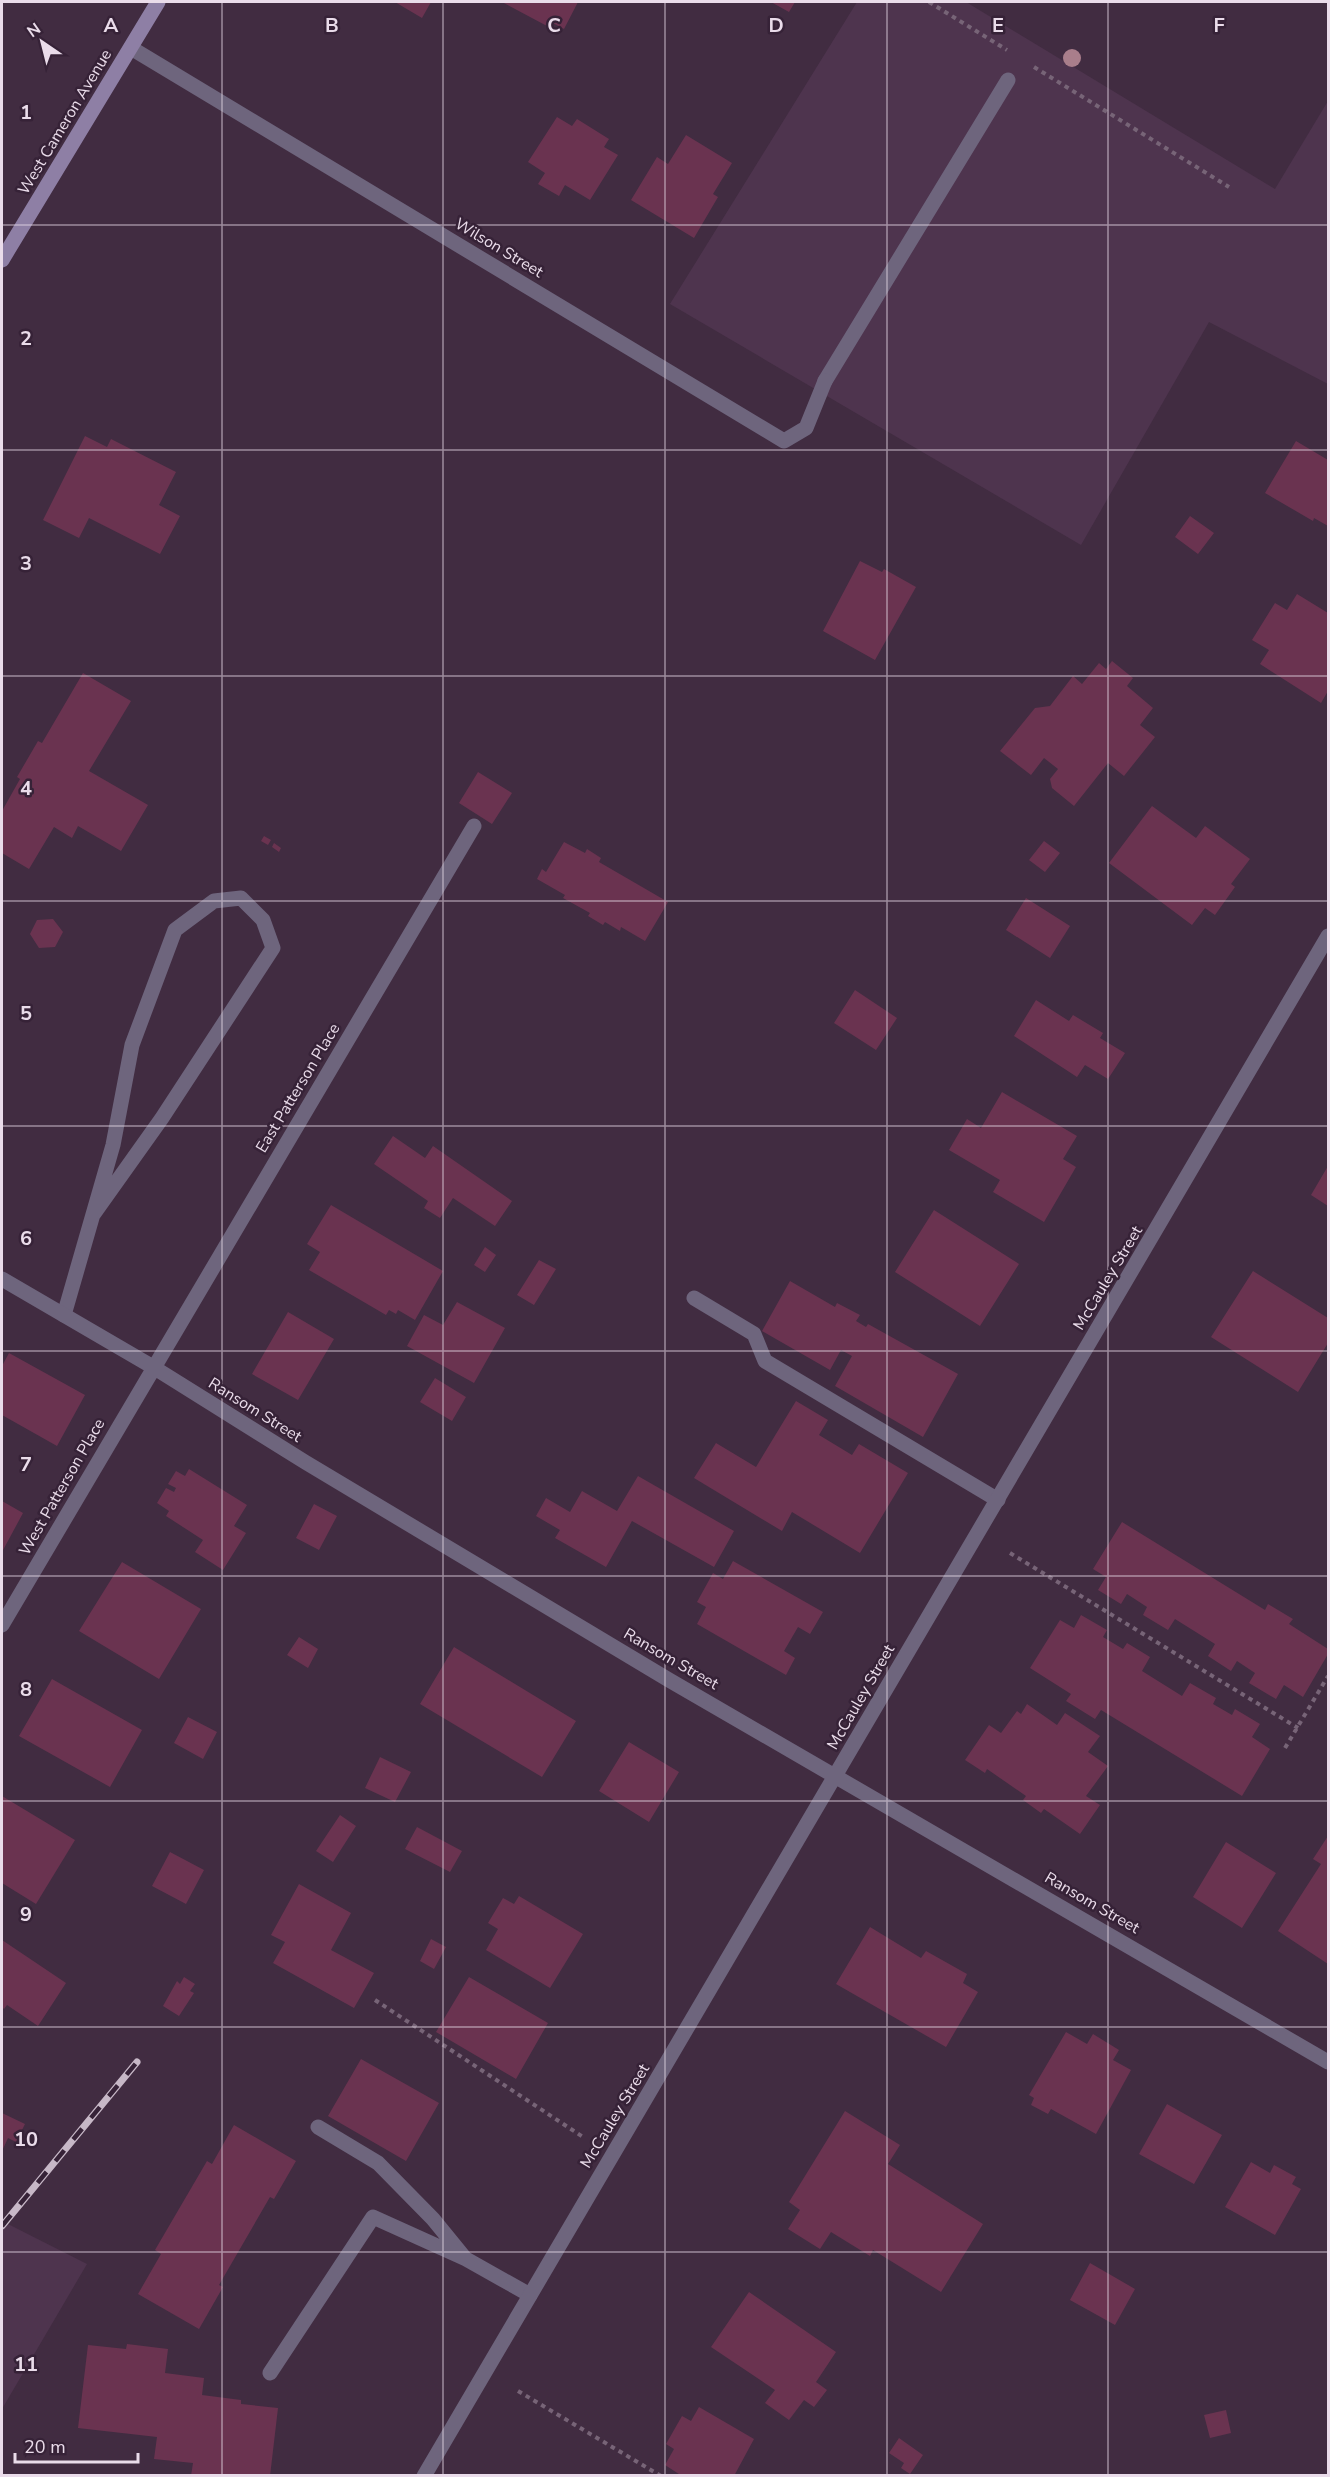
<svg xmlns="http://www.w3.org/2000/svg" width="1330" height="2477" viewBox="0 0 1330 2477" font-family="'Nunito Sans',sans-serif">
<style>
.built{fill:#4e344e}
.building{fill:#6a3350}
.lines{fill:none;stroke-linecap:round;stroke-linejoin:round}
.path{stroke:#776477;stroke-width:4;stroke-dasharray:4.5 4.5;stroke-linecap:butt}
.lane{stroke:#6e657d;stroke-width:15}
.street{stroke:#6e657d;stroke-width:15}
.secondary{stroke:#8e7fa5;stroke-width:15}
.rail-casing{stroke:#c7b8c7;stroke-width:7}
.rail{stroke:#362237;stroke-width:4.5;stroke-dasharray:14;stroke-linecap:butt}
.tree{fill:#a97e8b}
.grid{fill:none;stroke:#eadcea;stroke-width:1.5;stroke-opacity:0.55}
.labels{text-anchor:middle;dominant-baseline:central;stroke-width:5;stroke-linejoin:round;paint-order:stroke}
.street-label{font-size:16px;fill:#eadcea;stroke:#362237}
.grid-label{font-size:20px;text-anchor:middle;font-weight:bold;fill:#eadcea;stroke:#362237;stroke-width:5;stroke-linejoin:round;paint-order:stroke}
</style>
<rect width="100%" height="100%" fill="#412c41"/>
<path class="built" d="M857,2h109l309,187 53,-88v283l-119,-62 -128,223 -411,-241z
M2,2221l85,43 -85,145z"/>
<path class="building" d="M395,2h36l-9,16z
M502,2h76l-14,27 -15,-8 -2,5z
M771,2h24l-6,10z
M557,117l15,9 5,-7 32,20 -5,8 14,8 -28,45 -25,-15 -6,11 -21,-12 7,-11 -17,-11z
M686,135l46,28 -19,31 5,3 -24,41 -63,-38 26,-43 11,7z
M85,436l22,11 4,-8 65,33 -17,33 21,11 -20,38 -71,-36 -10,20 -36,-18z
M1296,441l32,19v66l-14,-8 -1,3 -48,-28z
M1190,516l24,17 -16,21 -23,-17z
M860,561l22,11 2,-3 32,18 -41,73 -52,-29z
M1297,594l31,19v78l-7,12 -61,-39 9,-14 -17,-10 23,-37 12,7z
M1112,661l21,17 -6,8 26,22 -13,17 15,12 -31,39 -16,-13 -34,43 -22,-18 -2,-9 8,-10 -14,-11 -13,17 -31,-24 35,-43 15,-2 23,-30 9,8 17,-21 7,6z
M83,673l48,28 -42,70 59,34 -27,46 -43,-25 -6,12 -18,-11 -25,42 -27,-16v-42l18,-32 -3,-2 21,-36 4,2z
M478,772l34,21 -20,31 -33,-21z
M1152,806l44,32 9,-12 45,33 -19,25 4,3 -20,28 -10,-7 -13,17 -83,-62z
M264,836l7,4 -3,5 -7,-4z
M1044,841l16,12 -15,19 -16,-12z
M564,842l21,11 2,-4 14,9 -2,4 69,40 -23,39 -24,-14 -1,4 -15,-9 -2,3 -15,-9 2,-3 -27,-15 2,-3 -28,-16 5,-10 4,3z
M274,843l7,5 -2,4 -7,-5z
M1026,898l44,28 -20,32 -44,-28z
M53,919l10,13 -8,15 -16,1 -9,-14 7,-14z
M855,990l42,28 -21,32 -42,-27z
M1036,1000l33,21 4,-6 30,18 -3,5 25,15 -17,26 -23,-14 -8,12 -63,-41z
M1002,1092l75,44 -14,23 13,8 -32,55 -51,-30 7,-12 -51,-30 18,-31 14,9z
M393,1136l32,22 8,-12 79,55 -17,25 -42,-28 -13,20 -16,-10 4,-7 -54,-37z
M1328,1166v40l-17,-11z
M331,1205l112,66 -28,49 -17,-10 -2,4 -7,-4 -3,5 -77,-45 11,-18 -13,-8z
M934,1210l85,54 -39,62 -85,-54z
M485,1247l11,8 -11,17 -11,-7z
M539,1260l17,9 -22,36 -17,-10z
M1253,1271l75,47v25l-30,49 -87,-55z
M790,1281l45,26 2,-4 23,12 -4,6 10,6 2,-3 90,50 -35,63 -88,-51 17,-30 -11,-6 -11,20 -68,-39z
M457,1302l48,26 -31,55 -67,-37 17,-31 19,10z
M288,1312l46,27 -36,61 -46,-26z
M9,1353l76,42 -28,51 -55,-31v-49z
M435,1378l31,19 -14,24 -32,-19z
M796,1401l32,19 -9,15 33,20 7,-11 49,29 -48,80 -68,-41 -10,19 -88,-53 22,-35 40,24z
M189,1469l58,36 -13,21 12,7 -23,37 -28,-18 8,-12 -37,-24 3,-5 -12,-8 9,-15 8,4 2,-4 -8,-4 8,-13 9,5z
M638,1476l96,55 -20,36 -82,-46 -26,46 -51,-29 5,-8 -24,-14 10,-18 24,14 12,-21 35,20z
M2,1501l21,12 -21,39z
M314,1504l23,12 -18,34 -23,-12z
M1122,1522l143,88 3,-6 25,15 -4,5 39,25v5l-25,43 -19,-12 -8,14 -27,-16 6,-10 -18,-12 -6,10 -23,-15 7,-12 -40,-25 -7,11 -25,-15 4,-8 -20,-13 -6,10 -23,-14 8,-13 -13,-8z
M733,1561l90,51 -13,22 -12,-7 -14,24 11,7 -9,17 -89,-51 9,-17 -9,-5 16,-29 10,6z
M122,1562l79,47 -42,70 -80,-48z
M1081,1615l26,15 -4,7 20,12 4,-6 23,14 -8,14 40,25 8,-13 26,15 -3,6 19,11 3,-6 25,15 -8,13 18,12 -28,47 -141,-86 -6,9 -29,-18 5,-7 -41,-26 30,-48 14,8z
M299,1637l19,12 -10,19 -21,-13z
M454,1647l122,74 -34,56 -122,-73z
M52,1679l90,51 -32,57 -91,-51z
M1027,1704l30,21 8,-12 35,23 -12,16 20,14 -22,30 14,9 -20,29 -36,-25 -3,4 -18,-13 3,-4 -39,-27 -2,4 -20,-13 24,-35 12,8 16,-22 4,3z
M188,1717l29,15 -14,27 -29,-16z
M629,1742l50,30 -30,50 -50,-31z
M380,1757l31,15 -16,30 -30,-14z
M2,1796l73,44 -39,64 -34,-21z
M340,1815l16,11 -23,36 -17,-11z
M417,1827l45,24 -12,21 -45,-23z
M1328,1836v128l-50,-33 43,-67 -8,-5z
M1226,1842l50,31 -34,55 -49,-31z
M170,1852l34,18 -18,34 -34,-18z
M299,1884l52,29 -20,37 43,23 -20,35 -81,-45 12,-21 -14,-7z
M519,1896l64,38 -33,54 -64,-38 12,-21 -10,-6 15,-25 11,6z
M870,1927l51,31 5,-7 41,23 -4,9 15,9 -32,55 -110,-63z
M431,1939l15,8 -12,22 -14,-8z
M2,1940l64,43 -28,43 -31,-21 -3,4 -2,-2z
M184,1977l11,7 -5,7 4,2 -15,23 -16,-10 14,-25 3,3z
M469,1977l79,46 -32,56 -80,-47z
M1066,2032l21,12 6,-10 26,16 -6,10 18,10 -35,64 -45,-25 -3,5 -17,-9 3,-7 -5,-3z
M361,2059l78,44 -33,58 -78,-45z
M1167,2104l55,31 -28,49 -55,-30z
M845,2111l55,34 -12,19 95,60 -42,68 -68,-42 -3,6 -39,-24 -11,17 -32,-20 12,-19 -11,-8z
M2,2113l23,11 -9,18 -8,-4 -6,13z
M234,2125l62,36 -22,38 -4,-2 -51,88 4,2 -24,42 -61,-35 23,-40 -6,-4 52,-89 5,3z
M1251,2162l19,11 4,-8 22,12 -4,7 9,5 -26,46 -50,-28z
M1090,2263l45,26 -20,36 -45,-25z
M749,2292l87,60 -20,30 11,8 -13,17 -10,-7 -15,20 -24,-17 10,-13 -64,-43z
M127,2344l41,5 -3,24 39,5 -2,17 39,5v4l37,4 -8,68h-79l2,-13 -39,-4 3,-22 -79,-9 10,-83 38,4z
M699,2407l55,32 -20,37h-52l-17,-11 9,-16 -8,-5 16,-28 9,5z
M1226,2410l5,23 -21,5 -6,-23z
M899,2438l24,17 -13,19 -9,-6 3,-5 -15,-10z"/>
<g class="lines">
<path class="path" d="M929,2l78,48
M1034,67l195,120
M1010,1553l288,175
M1285,1748l43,-72
M375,2000l208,137
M518,2391l143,85"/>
<path class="lane" d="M825,381l183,-301
M694,1298l60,36 11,27 233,139
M64,1315l49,-170 19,-100 43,-115 39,-29 27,-3 22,22 10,28 -111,170 -69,97
M318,2127l60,36 55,56 31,38
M270,2373l103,-156 93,42 64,36"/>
<path class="street" d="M131,48l653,393 22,-13 19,-47
M2,1279l151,88 152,95 364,218 659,382
M2,1625l472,-799
M424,2476l904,-1540"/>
<path class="secondary" d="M2,260l156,-258"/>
<defs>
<path id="rail" d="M2,2226l135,-164"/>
</defs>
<use href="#rail" class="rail-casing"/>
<use href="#rail" class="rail"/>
</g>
<circle class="tree" cx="1072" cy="58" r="9"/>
<path class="grid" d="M222,2v2474M443,2v2474M665,2v2474M887,2v2474M1108,2v2474M2,225h1326M2,450h1326M2,676h1326M2,901h1326M2,1126h1326M2,1351h1326M2,1576h1326M2,1801h1326M2,2027h1326M2,2252h1326"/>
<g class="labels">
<g class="street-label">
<text transform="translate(65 122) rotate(-59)">West Cameron Avenue</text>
<text transform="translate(499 248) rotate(31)">Wilson Street</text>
<text transform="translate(298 1088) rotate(-59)">East Patterson Place</text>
<text transform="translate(1108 1278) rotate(-59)">McCauley Street</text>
<text transform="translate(255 1410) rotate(32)">Ransom Street</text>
<text transform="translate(62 1487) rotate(-60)">West Patterson Place</text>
<text transform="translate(671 1659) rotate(30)">Ransom Street</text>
<text transform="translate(861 1697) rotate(-60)">McCauley Street</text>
<text transform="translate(1092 1903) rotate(30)">Ransom Street</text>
<text transform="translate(615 2116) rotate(-59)">McCauley Street</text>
</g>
</g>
<g class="grid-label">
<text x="111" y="32">A</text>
<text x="332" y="32">B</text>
<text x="554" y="32">C</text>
<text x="776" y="32">D</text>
<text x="998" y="32">E</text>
<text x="1219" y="32">F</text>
<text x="26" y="119">1</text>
<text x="26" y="345">2</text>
<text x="26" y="570">3</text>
<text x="26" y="795">4</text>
<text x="26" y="1020">5</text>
<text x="26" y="1245">6</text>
<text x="26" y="1471">7</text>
<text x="26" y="1696">8</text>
<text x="26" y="1921">9</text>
<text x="26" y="2146">10</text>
<text x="26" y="2371">11</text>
</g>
<rect width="1330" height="2477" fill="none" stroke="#eadcea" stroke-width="6"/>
<g transform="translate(42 42) rotate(325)" stroke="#362237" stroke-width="4.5" paint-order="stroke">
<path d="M0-4.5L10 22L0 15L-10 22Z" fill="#eadcea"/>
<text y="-9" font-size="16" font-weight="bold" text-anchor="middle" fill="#eadcea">N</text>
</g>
<path d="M15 2453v9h123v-9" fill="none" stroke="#eadcea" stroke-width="3"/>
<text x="24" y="2453" font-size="18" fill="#eadcea" stroke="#362237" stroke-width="4.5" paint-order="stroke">20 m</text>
</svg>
